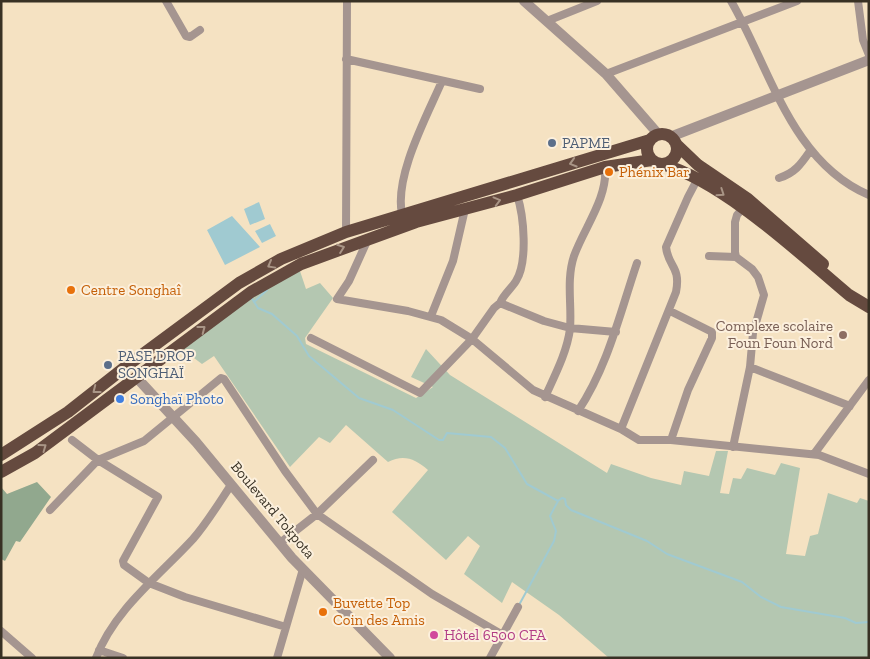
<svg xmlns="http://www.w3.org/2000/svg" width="870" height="659" viewBox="0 0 870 659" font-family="'Zilla Slab',serif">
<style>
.green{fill:#b4c7b1}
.forest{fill:#91a88e}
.water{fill:#a0cad1}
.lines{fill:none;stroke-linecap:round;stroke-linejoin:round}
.stream{stroke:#a0cad1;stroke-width:2}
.minor{stroke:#a59590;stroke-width:8}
.tertiary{stroke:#a59590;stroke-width:10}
.trunk{stroke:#654a3f;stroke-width:12}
.oneway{stroke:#a99586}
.service-dot{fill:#5c6f8a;stroke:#fcf0dd;stroke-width:2}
.food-dot{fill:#e8710a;stroke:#fcf0dd;stroke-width:2}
.education-dot{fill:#8d6e63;stroke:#fcf0dd;stroke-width:2}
.shop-dot{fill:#3f7fe0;stroke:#fcf0dd;stroke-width:2}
.hotel-dot{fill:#d1479c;stroke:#fcf0dd;stroke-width:2}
.labels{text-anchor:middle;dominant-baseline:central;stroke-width:4;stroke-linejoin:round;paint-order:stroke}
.service-label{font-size:15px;fill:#4e5e75;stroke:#fcf0dd;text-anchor:start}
.food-label{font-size:15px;fill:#c56008;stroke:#fcf0dd;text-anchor:start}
.education-label{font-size:15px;fill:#785e54;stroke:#fcf0dd;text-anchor:end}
.shop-label{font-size:15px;fill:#366cbe;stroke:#fcf0dd;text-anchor:start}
.street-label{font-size:15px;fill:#383124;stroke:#fcf0dd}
.hotel-label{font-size:15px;fill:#b23c85;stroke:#fcf0dd;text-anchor:start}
</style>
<rect width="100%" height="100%" fill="#f5e2c2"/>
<path class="green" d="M300,271l6,18 14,-6 13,15 -28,40 1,6 110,54 17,-11 -22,-10 15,-28 24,26 157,98 4,-9 40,14 30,7 3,-14 25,5 7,-25h12l-8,42 9,1 4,-16 8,1 6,-11 28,7 6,-12 19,5 -14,86 19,2 5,-20 8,-2 10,-41 29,10 3,-5 9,3v157h-260l-50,-43 -47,-33 -10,21 -38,-29 16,-28 -12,-10 -22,24 -54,-48 36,-42c-13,-11 -24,-16 -40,-8l-42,-37 -16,18 -11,-6 -29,30 -76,-111 -12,8 -24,-18 64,-51z"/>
<path class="forest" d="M37,482l14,15 -31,45 -4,-1 -11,20 -4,-2v-72l6,7z"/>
<path class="water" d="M259,202l6,17 -15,6 -6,-16z
M232,216l28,31 -35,18 -18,-35z
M270,224l6,12 -14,7 -7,-12z"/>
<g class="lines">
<path class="stream" d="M251,297l7,11 14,6 25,22 12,20 50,42 34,12 46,30h4l4,-7 44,4 14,11 22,36 31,17
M254,302l13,-12
M519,605l35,-64 2,-10 -6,-15 8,-15 4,-3 3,1 1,6 5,5 76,31 20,13 75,28 19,15 20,10 64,11 11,5 13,-1"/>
<path class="minor" d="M166,1l20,35 4,1 10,-7
M731,1c39,67 60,161 138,194
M858,1l5,39 6,15
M547,21l50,-20
M346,59l134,30
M606,74l191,-73
M779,178c16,-5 22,-14 31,-27
M402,214c-8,-38 25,-98 40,-133
M346,232l1,-231
M368,239l-19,42 -12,18 71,12 33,9 31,19 61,51 88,39 18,11h32l148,15 50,19
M709,256l27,1
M500,303c4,-9 11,-14 16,-22 12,-19 8,-65 1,-86
M670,311l42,21v6l-24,52 -17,50
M431,316l22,-55 12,-52
M311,338l109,55 52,-54 22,-31 6,-5 44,18 26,7 46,4
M750,367l100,39
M545,397c10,-22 22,-45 25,-68 2,-24 -4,-49 4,-73 10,-28 34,-58 31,-89
M578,411c30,-45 42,-98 59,-148
M621,429l55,-137c5,-26 -8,-25 -10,-45l22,-50 10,-19
M72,440l26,20 60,37 -35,64 1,4 25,18 36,14 101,30
M733,447l17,-80 3,-34 11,-38 -6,-18 -6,-8 -16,-12 -1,-5v-30l2,-7 6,-7
M814,454l55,-74
M50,510l48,-50 46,-19 77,-63 3,1 61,92 32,43 115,80 69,40
M280,543l37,-29 56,-54
M1,631l31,27
M99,650l24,8
M96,658c18,-48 63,-82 97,-119 14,-16 26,-36 38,-54
M277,658l26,-89
M490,658l28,-51"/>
<path class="tertiary" d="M524,1l82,73 53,61
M670,137l199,-77
M137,378l59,64 96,116 98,100"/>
<path class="trunk" d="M647 149a15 15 0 1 1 30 0a15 15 0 1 1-30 0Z
M676,144l22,21 50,34 75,65
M662,164c62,18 137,89 187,131l20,12
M1,455l67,-43 56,-44 115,-85 42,-24 65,-27 304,-92
M1,472l34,-19 216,-161 50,-28 115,-42 101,-27 88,-28 47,-7"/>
</g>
<defs><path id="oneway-chevron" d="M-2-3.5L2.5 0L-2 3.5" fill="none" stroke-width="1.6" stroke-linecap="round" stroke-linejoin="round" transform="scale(1.25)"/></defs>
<g class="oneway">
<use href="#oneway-chevron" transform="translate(573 163) rotate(163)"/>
<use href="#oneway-chevron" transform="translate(721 193) rotate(34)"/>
<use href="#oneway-chevron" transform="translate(497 201) rotate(-15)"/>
<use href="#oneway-chevron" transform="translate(341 248) rotate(-20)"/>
<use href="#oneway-chevron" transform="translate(271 265) rotate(151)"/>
<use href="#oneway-chevron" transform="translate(202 329) rotate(-37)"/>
<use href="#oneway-chevron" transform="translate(96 390) rotate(142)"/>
<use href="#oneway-chevron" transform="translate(43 447) rotate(-36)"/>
</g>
<g class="service-dot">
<circle cx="552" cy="143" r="5"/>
<circle cx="108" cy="365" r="5"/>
</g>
<g class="food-dot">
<circle cx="609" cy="172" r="5"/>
<circle cx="71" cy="290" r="5"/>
<circle cx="323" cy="612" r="5"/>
</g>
<circle class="education-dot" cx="843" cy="335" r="5"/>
<circle class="shop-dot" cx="120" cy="399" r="5"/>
<circle class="hotel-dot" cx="434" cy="635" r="5"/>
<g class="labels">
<g class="service-label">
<text x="562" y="143">PAPME</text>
<text x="118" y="356">PASE DROP<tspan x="118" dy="17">SONGHAÏ</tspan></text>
</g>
<g class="food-label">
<text x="619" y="172">Phénix Bar</text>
<text x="81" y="290">Centre Songhaî</text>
<text x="333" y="603">Buvette Top<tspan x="333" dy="17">Coin des Amis</tspan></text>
</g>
<g class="education-label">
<text x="833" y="326">Complexe scolaire<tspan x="833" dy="17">Foun Foun Nord</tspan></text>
</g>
<g class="shop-label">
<text x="130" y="399">Songhaï Photo</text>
</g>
<g class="street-label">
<text transform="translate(273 510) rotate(50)">Boulevard Tokpota</text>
</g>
<g class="hotel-label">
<text x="444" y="635">Hôtel 6500 CFA</text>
</g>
</g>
<rect width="870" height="659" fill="none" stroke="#383124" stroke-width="5"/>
</svg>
